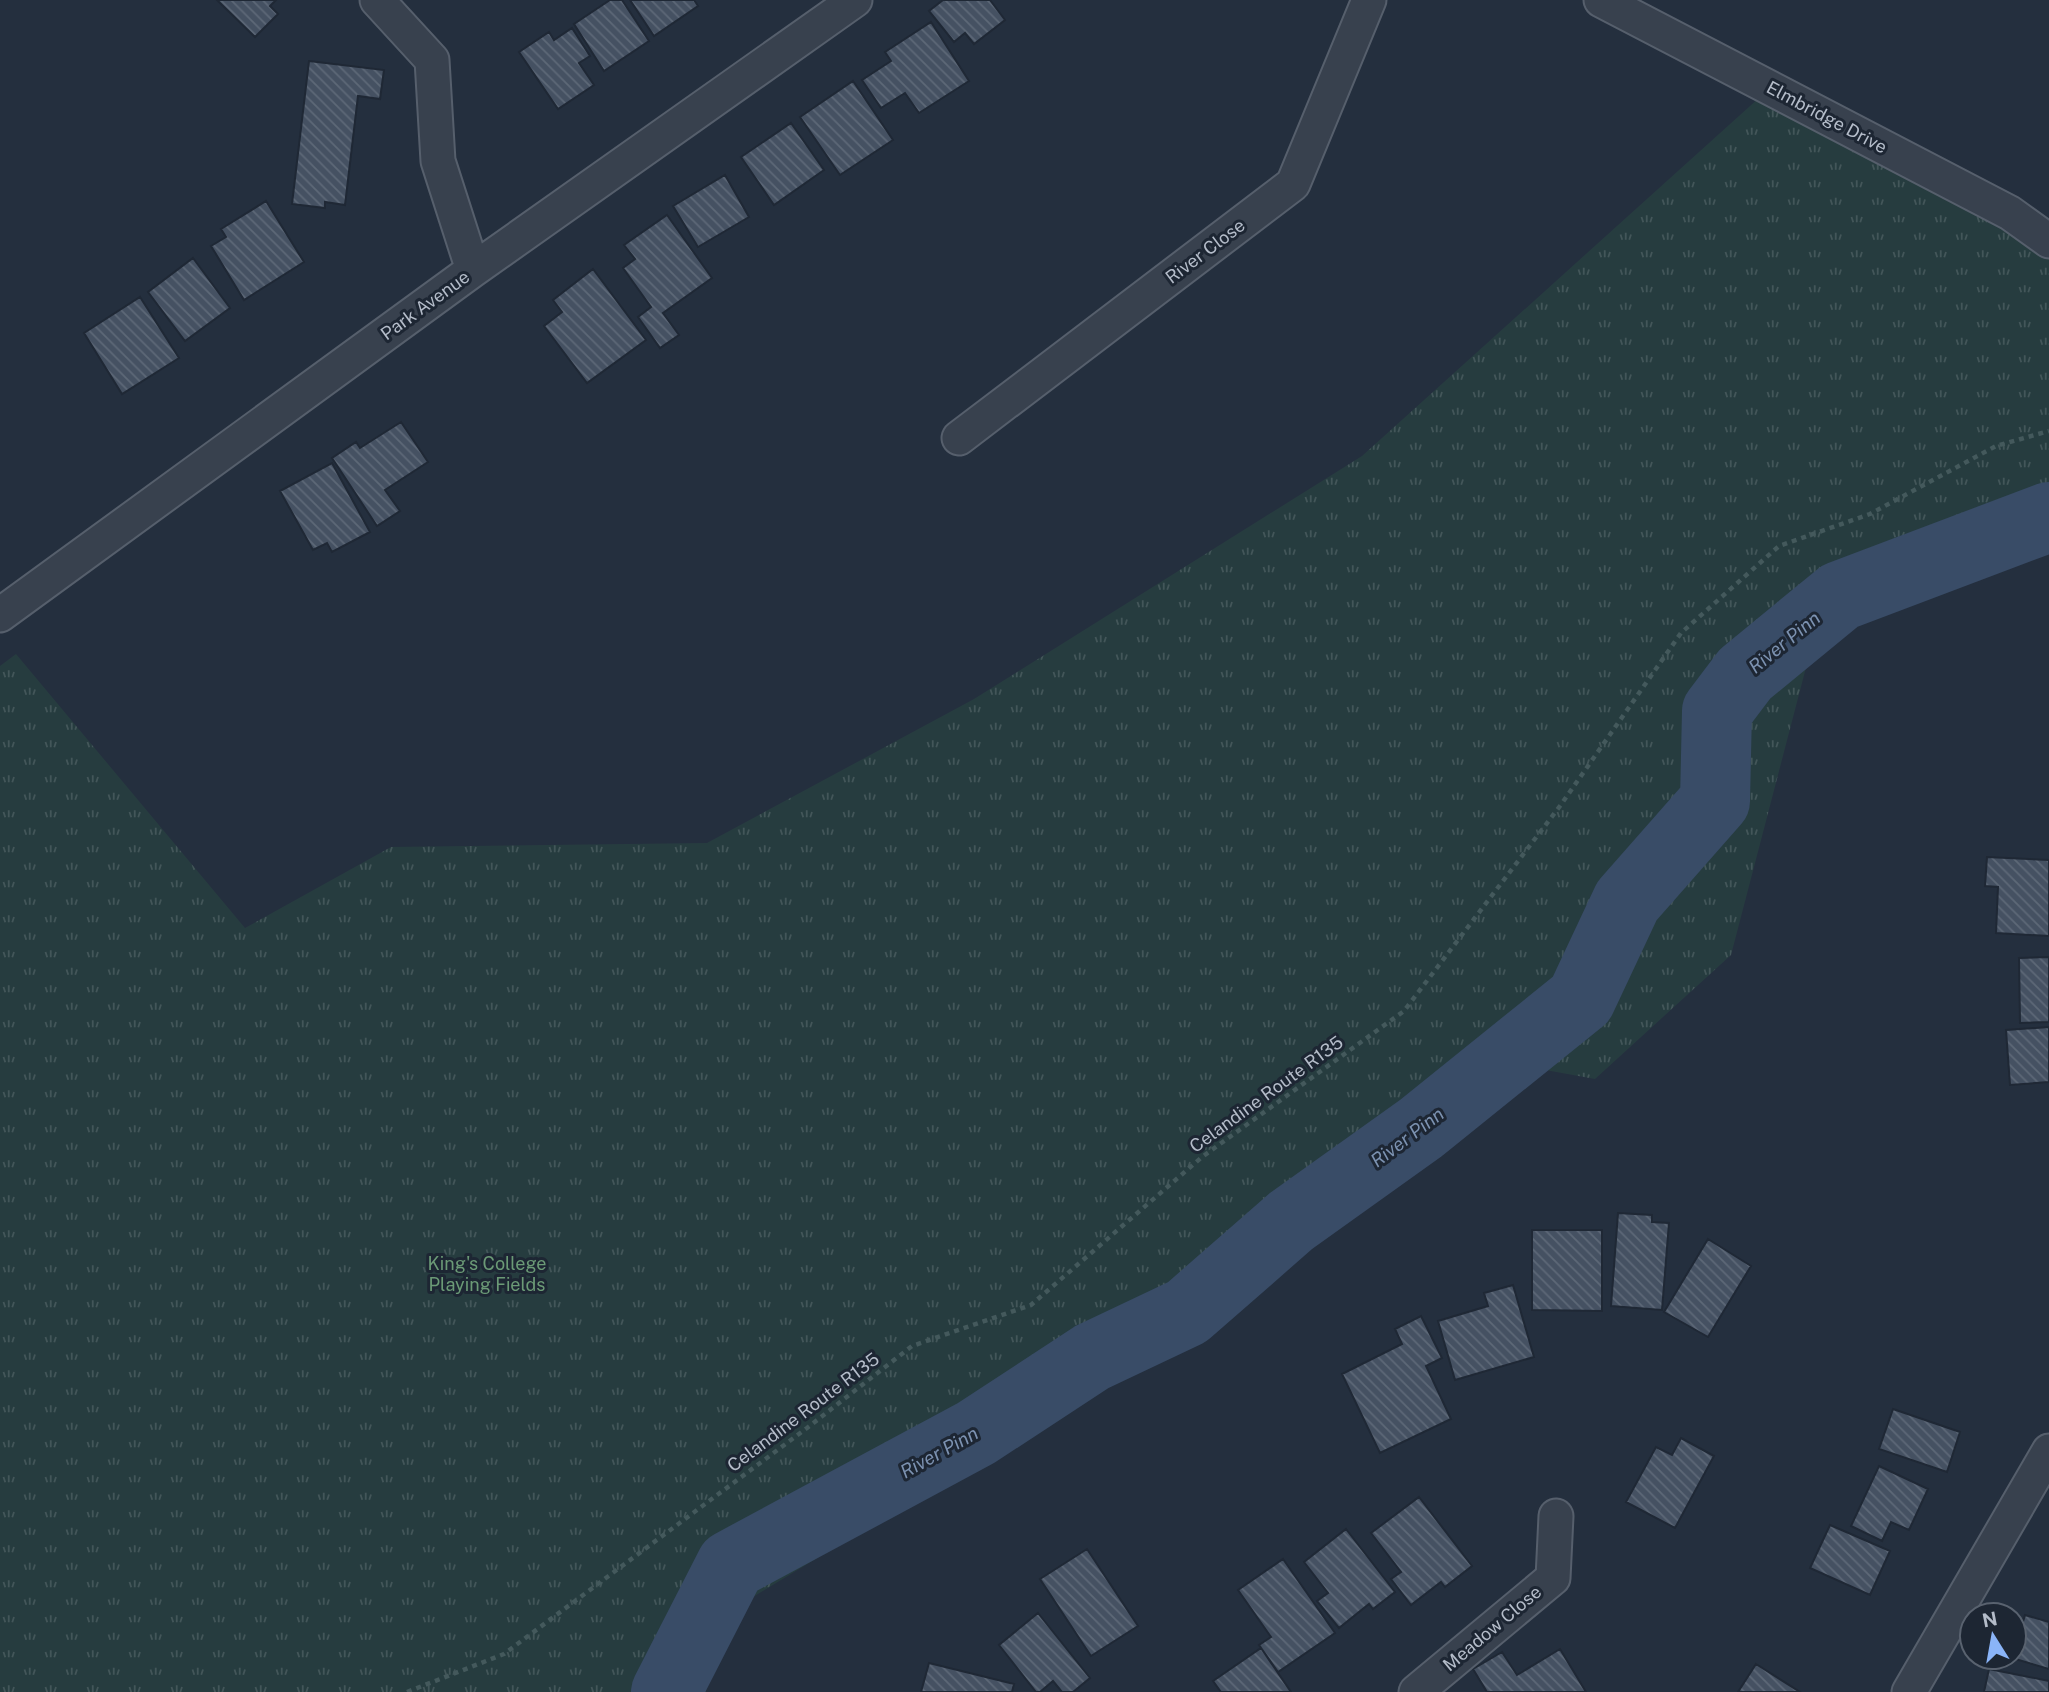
<svg xmlns="http://www.w3.org/2000/svg" width="2049" height="1692" viewBox="0 0 2049 1692" font-family="'Public Sans',sans-serif">
<style>
.park{fill:url(#park-tufts)}
.lines{fill:none;stroke-linecap:round;stroke-linejoin:round}
.river{stroke:#394c67;stroke-width:70}
.building{fill:url(#building-back-hatch);stroke:#1f2835;stroke-width:2}
.street-casing{stroke:#565f6c;stroke-width:37}
.path{stroke:#44595c;stroke-width:4.5;stroke-dasharray:5 5;stroke-linecap:butt}
.street{stroke:#38414e;stroke-width:33}
.labels{text-anchor:middle;dominant-baseline:central;stroke-width:6;stroke-linejoin:round;paint-order:stroke}
.street-label{font-size:18px;fill:#b4bcc9;stroke:#1d2633}
.park-label{font-size:18px;fill:#6b9a76;stroke:#1d2633}
.water-label{font-size:19px;font-style:italic;fill:#7c92b1;stroke:#1d2633}
</style>
<defs>
<pattern id="park-tufts" width="24" height="20" patternUnits="userSpaceOnUse" patternTransform="scale(1.75)"><rect width="24" height="20" fill="#263c3f"/><path d="M3 7l-1-3M5 7V3M7 7l1-3M15 17l-1-3M17 17v-4M19 17l1-3" fill="none" stroke="#435659"/></pattern>
<pattern id="building-back-hatch" width="6" height="6" patternUnits="userSpaceOnUse" patternTransform="scale(1.75)"><rect width="6" height="6" fill="#455162"/><path d="M-1 5l2 2M0 0l6 6M5-1l2 2" fill="none" stroke="#5d6877"/></pattern>
</defs>
<rect width="100%" height="100%" fill="#242f3e"/>
<path class="park" d="M1770,88l279,153v253l-216,70 -102,391 -136,124 -55,-10 -332,252 -460,279 -48,71 6,21h-706v-1026l16,-12 229,274 146,-81 316,-4 267,-144 388,-243z"/>
<g class="lines">
<path class="river" d="M666,1692l65,-127 245,-132 116,-76 95,-45 104,-91 130,-93 160,-129 46,-98 88,-100 2,-90 28,-37 95,-78 209,-79"/>
</g>
<path class="building" d="M217,0h59l-6,6 8,8 -23,23z
M610,0h12l27,41 -45,30 -30,-47z
M630,0h64l4,6 -44,30z
M943,0h47l15,20 -31,24 -9,-11 -11,9 -25,-31z
M931,22l38,59 -50,32 -14,-20 -24,15 -19,-28 29,-19 -6,-9z
M572,28l18,28 -11,7 15,22 -36,24 -39,-57 30,-20 5,8z
M309,61l75,9 -4,29 -22,-3 -13,109 -20,-3v6l-33,-4z
M853,81l40,59 -53,35 -40,-58z
M791,123l33,47 -50,35 -33,-48z
M725,175l24,42 -51,30 -25,-41z
M266,201l38,61 -60,38 -33,-54 15,-9 -5,-8z
M667,215l45,63 -49,35 16,22 -19,13 -22,-31 13,-10 -28,-39 12,-9 -11,-14z
M193,258l37,50 -45,33 -37,-49z
M593,269l53,71 -59,43 -43,-57 18,-14 -9,-12z
M140,297l39,61 -57,36 -38,-61z
M401,422l27,40 -43,28 15,21 -23,15 -45,-68 24,-16 4,6z
M332,463l38,69 -38,20 -5,-9 -14,7 -33,-59z
M1987,857l62,3v76l-53,-3 2,-46 -13,-1z
M2049,957v65l-29,1 -1,-65z
M2049,1027v55l-39,3 -4,-55z
M1618,1213l34,2v7l17,1 -7,87 -51,-4z
M1532,1230h70v81l-70,-1z
M1708,1239l43,27 -43,71 -44,-25z
M1513,1285l21,72 -79,23 -17,-59 50,-15 -4,-13z
M1421,1316l21,42 -16,8 25,53 -71,34 -38,-79 60,-30 -7,-15z
M1893,1409l67,23 -13,40 -68,-23z
M1681,1438l33,18 -39,72 -49,-26 30,-55 16,8z
M1879,1466l49,23 -19,41 -18,-8 -9,19 -31,-15z
M1419,1497l53,69 -27,21 -4,-5 -30,23 -20,-26 10,-7 -30,-39z
M1830,1525l60,26 -20,44 -60,-27z
M1346,1529l49,63 -22,17 -4,-5 -30,24 -22,-27 11,-8 -24,-31z
M1087,1549l51,77 -47,30 -51,-77z
M1283,1559l52,74 -57,39 -19,-27 12,-8 -33,-47z
M1038,1613l52,65 -17,14h-11l-9,-11 -13,11h-4l-37,-47z
M2025,1615l24,7v47l-37,-11z
M1261,1648l30,44h-70l-8,-11z
M1560,1649l26,43h-99l-14,-23 29,-17 15,23z
M929,1663l85,21 -2,8h-91z
M1756,1664l44,28h-62z
M1989,1669l60,12v11h-65z"/>
<g class="lines">
<defs>
<path id="street" d="M377,0l55,60 6,101 35,109
M1601,0l409,213 39,28
M959,438l334,-254 76,-184
M0,615l473,-345 382,-270
M1416,1692l137,-114 3,-62
M1909,1692l140,-241"/>
</defs>
<use href="#street" class="street-casing"/>
<path class="path" d="M407,1692l97,-38 303,-226 105,-82 119,-41 171,-148 202,-146 156,-205 121,-173 98,-87 91,-32 126,-68 53,-15"/>
<use href="#street" class="street"/>
</g>
<g class="labels">
<g class="street-label">
<text transform="translate(1827 117) rotate(28)">Elmbridge Drive</text>
<text transform="translate(1205 251) rotate(-37)">River Close</text>
<text transform="translate(425 305) rotate(-36)">Park Avenue</text>
<text transform="translate(1266 1094) rotate(-36)">Celandine Route R135</text>
<text transform="translate(803 1412) rotate(-37)">Celandine Route R135</text>
<text transform="translate(1492 1628) rotate(-40)">Meadow Close</text>
</g>
<g class="park-label">
<text x="487" y="1263">King's College<tspan x="487" dy="21">Playing Fields</tspan></text>
</g>
<g class="water-label">
<text transform="translate(1784 642) rotate(-39)">River Pinn</text>
<text transform="translate(1407 1137) rotate(-37)">River Pinn</text>
<text transform="translate(939 1452) rotate(-29)">River Pinn</text>
</g>
</g>
<g transform="translate(1993 1636) rotate(349)"><circle r="33" fill="#1d2633" stroke="#59626f" stroke-width="2"/>
<path d="M0-5L12 26L0 18L-12 26Z" fill="#8ab4f8"/>
<text y="-10" font-size="19" font-weight="bold" text-anchor="middle" fill="#b4bcc9">N</text>
</g>
</svg>
